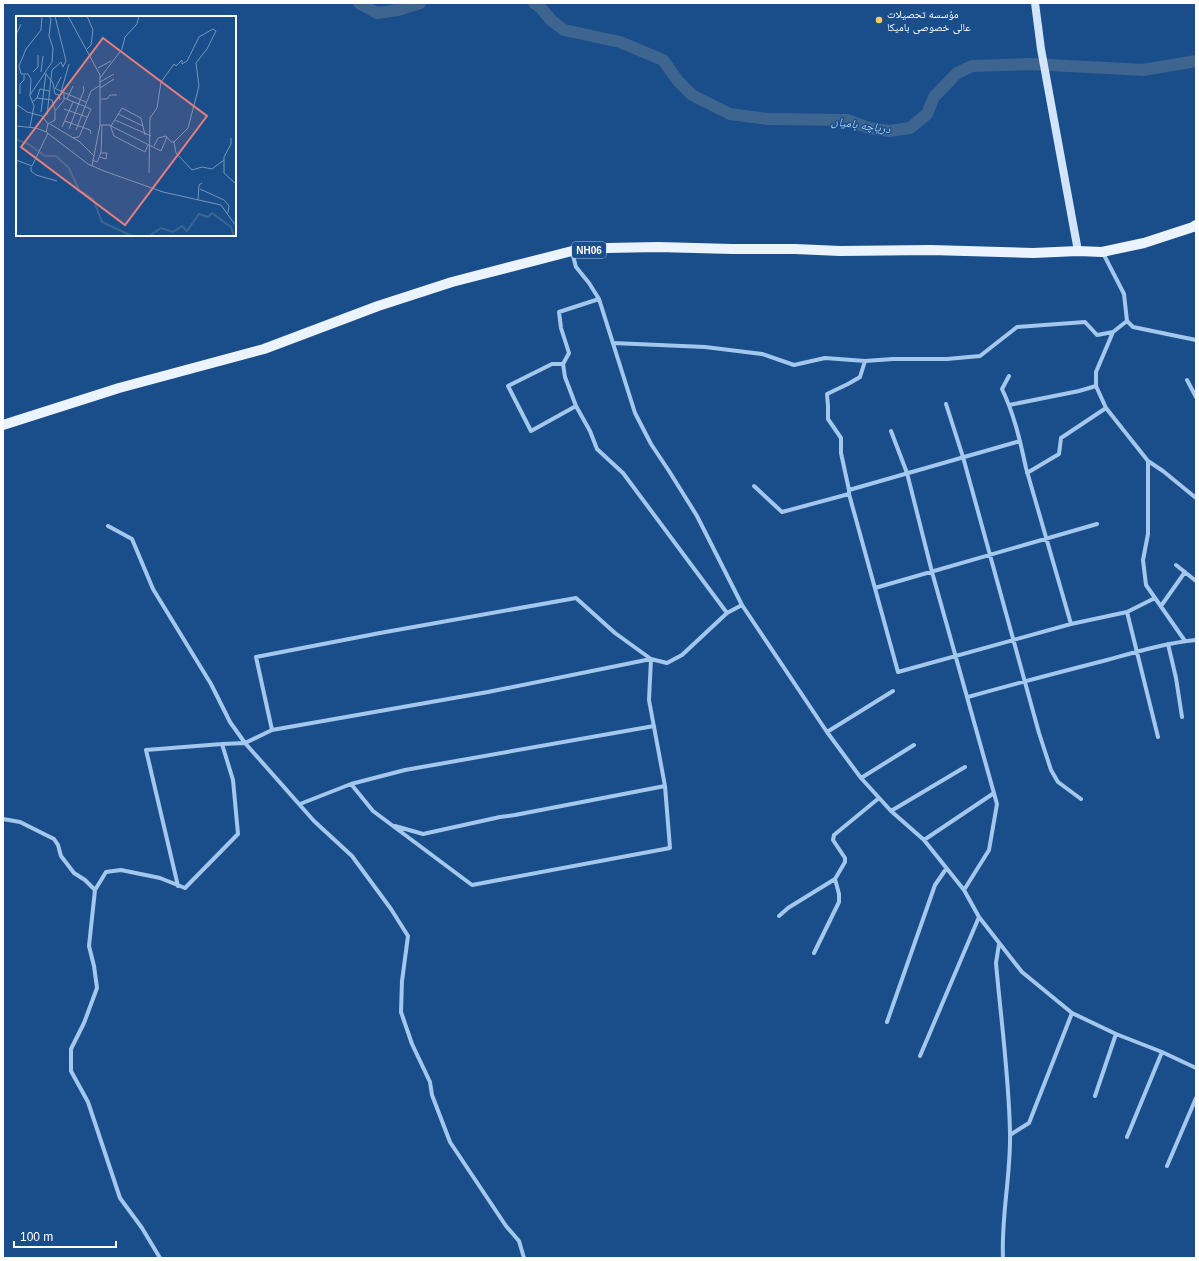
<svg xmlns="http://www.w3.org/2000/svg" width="1199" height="1261" viewBox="0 0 1199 1261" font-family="Arial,'Noto Naskh Arabic',sans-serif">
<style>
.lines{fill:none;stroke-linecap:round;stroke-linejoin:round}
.river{stroke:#3e6490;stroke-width:12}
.street{stroke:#a4c7ed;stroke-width:4}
.secondary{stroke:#d1e4fa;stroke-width:8}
.primary{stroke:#ebf3ff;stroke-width:10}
.poi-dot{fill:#ffce61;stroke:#1a4e8b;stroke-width:1.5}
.labels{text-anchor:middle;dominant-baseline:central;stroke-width:3;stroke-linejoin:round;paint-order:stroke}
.shield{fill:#1a4e8b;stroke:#bacadc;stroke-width:1}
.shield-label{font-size:10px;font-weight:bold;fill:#fff}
.poi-label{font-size:11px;fill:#fff;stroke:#1a4e8b;text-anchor:start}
.water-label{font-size:12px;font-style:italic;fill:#b0d1f5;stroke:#1a4e8b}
.inset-river{fill:none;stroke:#3e6490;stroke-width:2}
.inset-road{fill:none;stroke:#7695b9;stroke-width:1}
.view{fill:#e67e7e;fill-opacity:0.15;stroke:#e67e7e;stroke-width:2}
.inset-edge{fill:none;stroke:#fff;stroke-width:2}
</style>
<rect width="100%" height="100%" fill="#1a4e8b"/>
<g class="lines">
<path class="river" d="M359,3l18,10 21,-3 22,-7
M534,3l6,4 11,13 13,10 56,12 43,18 15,21 14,14 38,19 38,5 79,1 22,8 20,3 21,-3 17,-14 7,-17 23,-24 15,-7 59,-2 112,6 53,-9"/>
<path class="street" d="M572,252l4,15 13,16 10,16 36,114 16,31 18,27 28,45 45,89 85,127 34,46 30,33 33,29 40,50 15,27 43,55 50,41 44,21 46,18 34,16
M1103,253l21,41 3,27 -14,11 -17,40v14l10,22 42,53v73l-5,26 3,25 39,56
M599,299l-40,13 2,16 8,25 -6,11 2,13 11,29 14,25 7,18 26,24 104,140
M1127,321l6,6 63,13
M613,343l92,4 57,7 32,11 31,-7 40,3 28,-2h54l33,-3 37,-29 68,-5 12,13 16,-3
M563,364h-11l-44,22 23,45 45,-25
M1009,376l-7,13c12,25 18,51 24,79l45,156
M1187,380l9,17
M946,404l17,53 76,276 12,37 7,12 23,17
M1009,405l70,-14 17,-5
M891,431l16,42 25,99 65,232 -8,46 -25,40
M1148,461l15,10 33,27
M1027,473l32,-19 2,-16 45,-30
M754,486l28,26 67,-18v-4l171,-49
M849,490l-8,-37v-15l-13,-19v-13l-1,-12 21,-10 12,-7 5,-16
M849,494l49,178 173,-48 56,-12 28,-14
M108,526l24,13 21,50 58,95 19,38 15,21 69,78 38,35 39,53 17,27 -6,45 -1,31 11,32 18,38 2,13 18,47 56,84 13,15 5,17
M1176,565l20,16
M875,588l222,-64
M1161,606l24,-34
M1127,612l31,125
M1168,644l8,34 6,39
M968,697c46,-13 92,-25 139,-37 29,-8 59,-17 89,-20
M272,730l-16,-73 124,-24 196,-35 39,35 36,26 16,4 15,-8 45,-42 15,-8
M827,732l66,-41
M861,778l53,-33
M300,804l51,-20 54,-14 249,-44
M891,811l74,-44
M3,819l17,3 34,17 4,6 3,11 13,17 11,7 10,10 11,-18 15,-2 39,8 25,10 53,-54 -5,-54 -11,-36
M395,826l28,8 77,-17 15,-2 150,-29
M924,840l70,-47
M178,886l-32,-136 76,-6 23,-1 27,-13 216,-38 163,-33 -2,41 16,86 5,62 -198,37 -99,-74 -22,-27
M95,890l-6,56 5,20 3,22 -13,35 -13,26v22l17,31 32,96 22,30 18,30
M779,916l9,-8 47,-29 10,-17v-4l-12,-18 1,-5 45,-37
M999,944l-3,19c5,57 13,113 14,170 1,42 -9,83 -7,125
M814,953l25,-51v-8l-4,-15
M887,1022l48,-137 11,-16
M920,1056l59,-139
M1095,1096l21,-62
M1010,1135l19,-12 43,-110
M1127,1137l35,-85
M1167,1166l29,-68"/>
<path class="secondary" d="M1035,3l6,46 37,202"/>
<path class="primary" d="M3,425l116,-37 145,-39 114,-43 74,-24 120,-31 35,-3 51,-1 74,2h63l45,2 91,-1 102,3 45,-2 24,1 42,-9 49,-16 3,-2"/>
</g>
<circle class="poi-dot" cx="879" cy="20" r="4"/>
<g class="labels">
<rect class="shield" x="572" y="242" width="34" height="16" rx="3"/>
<g class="shield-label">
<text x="589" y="250">NH06</text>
</g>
<g class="poi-label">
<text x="887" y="14">مؤسسه تحصیلات<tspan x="887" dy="13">عالی خصوصی بامیکا</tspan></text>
</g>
<g class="water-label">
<text transform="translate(861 125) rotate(8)">دریاچه بامیان</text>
</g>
</g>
<g transform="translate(16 16)">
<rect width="220" height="220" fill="#1a4e8b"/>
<path class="inset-river" d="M0,123l14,6 15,11h11l13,12 10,22 14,9 9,23 30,14M133,220l12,-8 12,4 9,-6 5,5 12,-17 9,3 4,-4 19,14 3,9"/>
<path class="inset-road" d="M52,0l32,59v50l-8,41M71,0l6,14 -2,15 -4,4M0,19l5,-11M82,52l13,-7M17,56l5,-5v-12M25,56l2,-16M30,58l7,9 2,11 4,1 1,5M84,62l22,-29 3,-12 12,-13 2,-8M84,66l14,-8M84,72l14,-9M39,73l6,-12M40,73l30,13M45,76l8,-28M4,78v-10l4,-4v-5M14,79l22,-33 1,-14 -4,-12 2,-17 -2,-3M21,82l3,-9 9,2M48,82l27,11 -8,18M51,83l6,-13M85,83h6l3,-4h7M16,86l5,-4 15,2 3,10M0,88l11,8 15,4 6,8M48,93l23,8M25,96l5,-39M102,98l25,12M31,99l5,-45 9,-8 2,5 3,-6 -11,-45M99,104l36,16M49,105l25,9 1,4M34,108l30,18 14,14M84,109h10l4,11 31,16 3,-7M0,110l20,2 10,4 42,32 16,7 59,21 58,13 15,21M14,111l4,-21 -4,-10 1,-17 -3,-5h-7l-2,-8 7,-17 15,-19 1,-14M46,111l11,-25M53,113l15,-39 -1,-4M60,114l15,-39 8,-5M30,116l2,-8 7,-4v-9l9,-11v-7M129,119l-4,-17 -19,-10 -11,18 50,25 6,-14M57,122l6,-1 4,-9M215,122v6l-7,13v16l12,11M138,130l4,-8 8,-2 5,6h3l2,11 16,17 10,-3 10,2 12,-9M84,141l6,2 1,-6h-6M0,144l16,6 16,-33M76,144l5,2 4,-9 1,-28M15,151v4l5,4 21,6M133,157l1,-55 7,-10 4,-26 13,-18 2,2 6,-6v4l5,-3 12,-24 14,-8 3,2 -9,18 -11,14 3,23 -11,42 -14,14M184,173l24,11 5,6 -1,7M182,184l1,-15 3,-2"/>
<path class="view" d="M87,22l104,78 -82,109 -104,-78z"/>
<rect width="220" height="220" class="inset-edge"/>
</g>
<rect width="1199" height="1261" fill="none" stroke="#ffffff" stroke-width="8"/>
<path d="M14 1241v6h102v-6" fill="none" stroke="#ffffff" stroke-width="2"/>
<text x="20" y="1241" font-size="12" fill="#ffffff" stroke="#1a4e8b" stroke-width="3" paint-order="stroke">100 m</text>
</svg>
